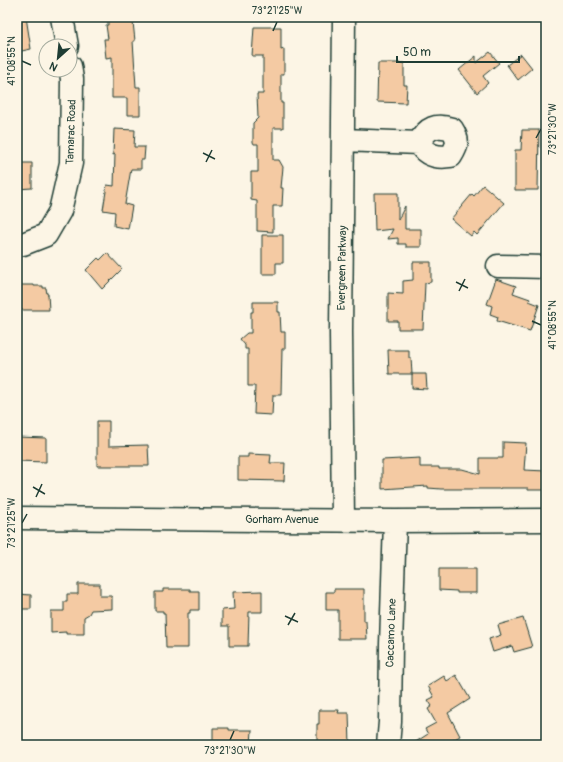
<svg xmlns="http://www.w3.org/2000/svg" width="563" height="762" viewBox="0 0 563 762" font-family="Pangolin,sans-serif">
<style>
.building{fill:#f4caa3;stroke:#1f3d34}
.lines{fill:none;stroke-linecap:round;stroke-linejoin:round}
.minor-casing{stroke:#1f3d34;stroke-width:25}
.minor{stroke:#fcf5e5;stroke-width:22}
.ticks{fill:none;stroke:#1f3d34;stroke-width:1.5}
.labels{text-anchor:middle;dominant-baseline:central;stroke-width:3.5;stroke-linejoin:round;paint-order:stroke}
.street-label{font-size:11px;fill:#1f3d34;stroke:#fcf5e5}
.neatline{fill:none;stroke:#1f3d34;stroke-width:1.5}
.ticks-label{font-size:10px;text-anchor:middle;fill:#1f3d34}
</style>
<rect width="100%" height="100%" fill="#fcf5e5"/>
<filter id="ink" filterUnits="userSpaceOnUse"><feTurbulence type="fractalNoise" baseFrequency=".025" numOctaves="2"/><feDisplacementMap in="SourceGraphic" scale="8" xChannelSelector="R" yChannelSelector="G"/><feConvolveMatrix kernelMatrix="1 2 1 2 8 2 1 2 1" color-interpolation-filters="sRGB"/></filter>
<g filter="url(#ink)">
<path class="building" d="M17,17h9l5,32 -14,3z
M108,17h23v5h2l2,19h-2l3,46h4v28h-13v-17h-15v-41l-6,1 -2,-19h4l-2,-14h2z
M254,27h27v23l3,-1v25h-3v29h2v25h-10v32h6l4,7 -2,21h2l-1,18h-9v26l-16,-1v-30l-6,-1v-28h7v-28h-4l-1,-2v-19l5,-5 -1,-24h6v-38h-11z
M490,52l9,11 -16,13 5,7 -11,10 -18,-23 17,-14v7z
M521,54l11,14 -14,12 -11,-15z
M378,63h26v22h3l-1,18 -29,-1z
M114,129l21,1 -1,17h11l-1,13h-3v9h-10l-6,35 7,2 -4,23 -14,-3 1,-14 -12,-2 4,-25 7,1 1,-32 -2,1z
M522,130h17l-1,60h-23v-40h6z
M17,163h15v25l-15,1z
M483,185l21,18 -27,32 -3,-3 -3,4 -20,-17 21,-25 2,2z
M374,193h24v27l7,-14v23h16v18h-15v-3h-8v-6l-10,1 5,-10 -18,2z
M262,235h21v28h-7v11h-14z
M107,253l15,16 -20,20 -16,-19 12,-12 2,2z
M413,262h18v20l-6,1 -2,46h-25v-8h-10v-28l15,1v-13l10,-1z
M496,279l20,7 -3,7 17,6 -1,2 10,4 -9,26 -33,-10 1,-4 -8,-3 2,-8 -5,-2z
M17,285h17v1h9v2h3l1,6h1l1,16h-32z
M253,302h25v10h2l1,20h4v17h-3l-1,46h-8l-1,20 -18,-1 1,-28h-7v-37h-3v-4l-5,-6 7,-6h4v-21h2z
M388,350h21v8h2l1,16h-23z
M412,374h14l1,15 -15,-1z
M97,421h12v25l39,-1 1,21h-52z
M17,437l29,1v24l-29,-1z
M503,442l23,1 -2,27 22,1v19h-18v-2h-28v1h-59l-13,-1v-2l-46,3v-29l38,-2v9h19v2h23l18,5v-16h23z
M248,454l23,1 -1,8h15l-1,18 -46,-1v-23h10z
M439,569h37v24h-19v-2l-18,-1z
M78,584h22v12h12v13l-21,1 -2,4 -5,3v17h-18v-2l-15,1v-22h13v-9h3v-8h11z
M163,589h27v2h9v19h-9v3h-2v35h-22l-1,-35h-2v-2h-8v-19h8z
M334,589h30v32h2l1,18h-29v-29h-12v-18h8z
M262,591v21h-13l-1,34h-19v-20h-7v-16l12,-1 -1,-17z
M17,594l14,1v14h-14z
M523,618l9,29 -18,5 -2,-6 -19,6 -4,-13 12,-4 -3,-10z
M456,675l14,24 -22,14 12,23 -7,4 3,5h-45l17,-11 -3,-5 11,-6 -8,-14 4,-3 -4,-6 6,-3 -6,-11 16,-10 3,5z
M319,710h20l-1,3h11l1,32h-33v-21h2z
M213,728h16v2h23l-1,15 -38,-1z"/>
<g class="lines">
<defs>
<path id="minor" d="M62,17l5,29
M343,140l76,3c8,-16 17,-19 33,-14 7,11 6,16 -1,27 -13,2 -25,0 -32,-13
M17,245l6,-1 23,-9 14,-24 11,-48 1,-84 -2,-13
M498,266l48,1
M17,518l378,3 151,-1
M343,520l-2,-188 3,-315
M388,745l2,-23 1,-77 4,-124"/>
</defs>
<use href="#minor" class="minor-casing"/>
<use href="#minor" class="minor"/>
</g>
</g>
<path class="ticks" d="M273,31l4,-9M22,61l9,4M536,138l5,-9M203,153l12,6M206,162l6,-12M456,282l12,6M459,291l6,-12M532,321l9,4M33,487l12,7M36,497l6,-13M22,523l5,-9M285,616l13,6M288,625l7,-12M230,740l4,-9"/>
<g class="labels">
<g class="street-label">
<text transform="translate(71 132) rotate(-88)">Tamarac Road</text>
<text transform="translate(342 268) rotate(-89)">Evergreen Parkway</text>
<text x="282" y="519">Gorham Avenue</text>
<text transform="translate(391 633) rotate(-88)">Caccamo Lane</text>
</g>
</g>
<rect width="563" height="762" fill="none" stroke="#fcf5e5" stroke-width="44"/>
<g transform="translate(58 58) rotate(207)"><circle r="19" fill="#fcf5e5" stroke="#a4ab9e"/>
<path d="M0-3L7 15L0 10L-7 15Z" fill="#1f3d34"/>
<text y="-6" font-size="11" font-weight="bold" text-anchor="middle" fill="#1f3d34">N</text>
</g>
<path d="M397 56v6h122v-6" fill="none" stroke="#1f3d34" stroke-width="2"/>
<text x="403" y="56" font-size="12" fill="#1f3d34" stroke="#fcf5e5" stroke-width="3" paint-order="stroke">50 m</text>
<rect x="22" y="22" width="519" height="718" class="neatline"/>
<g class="ticks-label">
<text x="277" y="14">73°21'25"W</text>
<text transform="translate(11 61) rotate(-90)" y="4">41°08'55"N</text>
<text transform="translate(552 129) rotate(-90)" y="4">73°21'30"W</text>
<text transform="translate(552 325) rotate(-90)" y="4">41°08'55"N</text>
<text transform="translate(11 523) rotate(-90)" y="4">73°21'25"W</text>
<text x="230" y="754">73°21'30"W</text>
</g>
</svg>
